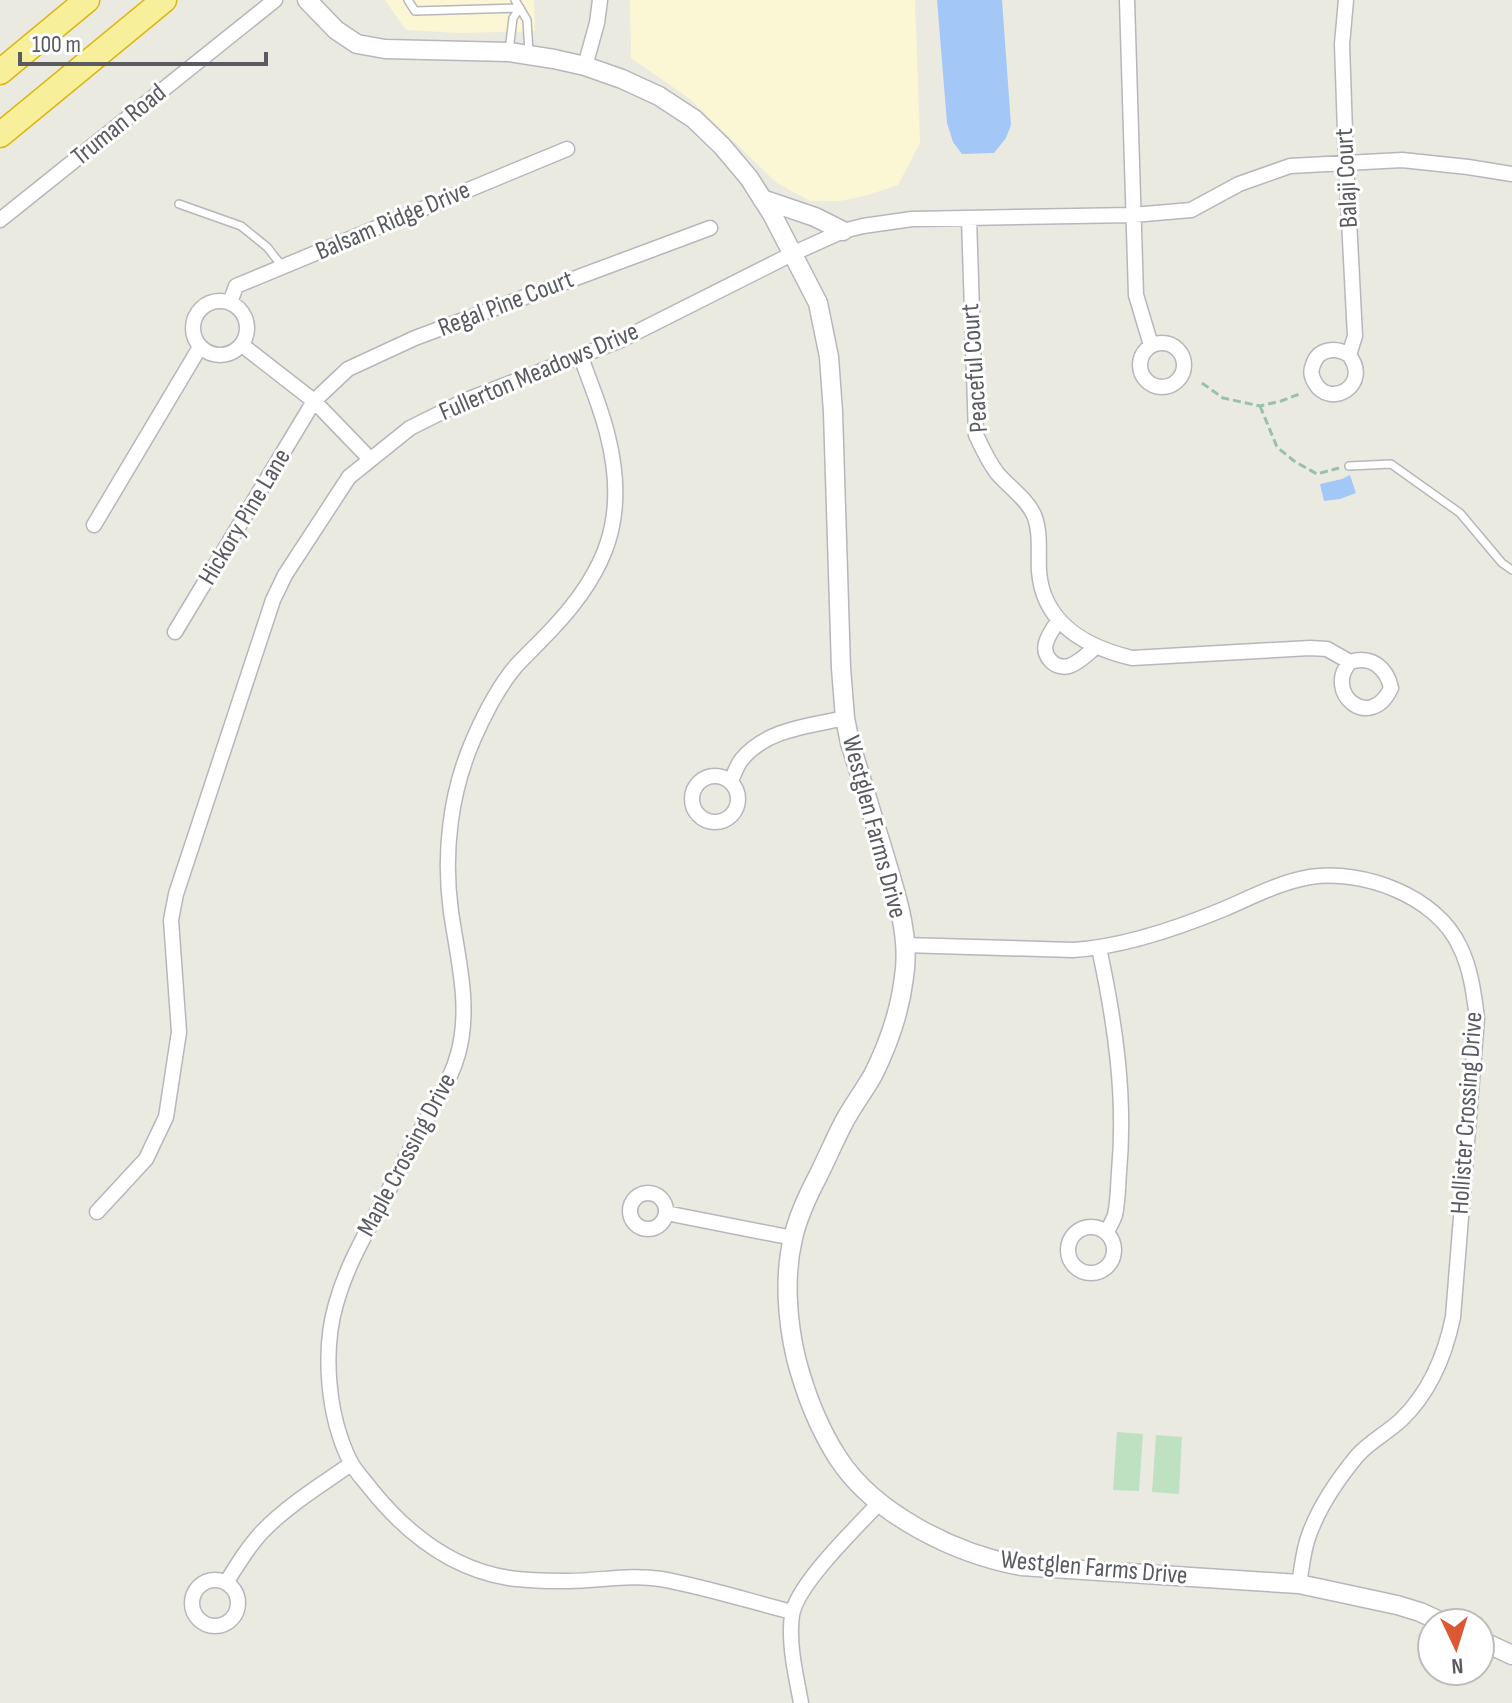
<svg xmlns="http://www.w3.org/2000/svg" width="1512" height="1703" viewBox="0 0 1512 1703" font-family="'Sofia Sans Condensed',sans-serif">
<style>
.commercial{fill:#fbf7d5}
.green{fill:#bee1c2}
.water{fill:#a3c8f8}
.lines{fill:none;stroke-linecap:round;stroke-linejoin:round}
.service-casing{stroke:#b6b7bc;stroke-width:10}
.minor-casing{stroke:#b6b7bc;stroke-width:17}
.tertiary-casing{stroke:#b6b7bc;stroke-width:21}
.trunk-casing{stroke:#dbb610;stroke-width:27}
.path{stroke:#98c1a9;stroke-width:3;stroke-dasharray:8 4;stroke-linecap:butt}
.service{stroke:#fff;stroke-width:7}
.minor{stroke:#fff;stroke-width:14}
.tertiary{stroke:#fff;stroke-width:18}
.trunk{stroke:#f7ef9a;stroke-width:24}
.labels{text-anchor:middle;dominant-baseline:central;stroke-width:6;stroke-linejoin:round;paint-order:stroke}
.street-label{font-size:26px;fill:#595b60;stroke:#fff}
</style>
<rect width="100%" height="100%" fill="#ebeae0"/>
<path class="commercial" d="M385,0h149l1,31 -76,2 -53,-3z
M630,0h285l5,143 -22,42 -30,10 -28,6h-30l-33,-18 -87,-84 -59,-41z"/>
<path class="green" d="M1117,1432l26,2 -4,57 -26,-1z
M1156,1435l26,2 -3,57 -27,-2z"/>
<path class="water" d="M937,0h65l9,125 -5,13 -12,15 -32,1 -9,-12 -6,-19z
M1350,475l6,18 -16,6 -16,2 -4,-17 22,-5z"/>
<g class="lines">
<defs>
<path id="service" d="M408,0l7,11 105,-3
M515,0l12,20 2,33
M509,51l4,-33 7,-10
M179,204l62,22 26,21 15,19
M1349,466l42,-2 69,49 42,50 10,7"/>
<path id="minor" d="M1127,0l9,295 15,50
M1346,0l-4,44 4,118 9,174 -6,19c23,30 -19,54 -34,28 -3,-5 -5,-12 -2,-18 5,-17 23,-18 36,-10
M585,66l12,-43 3,-23
M969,218l7,217c6,13 12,26 21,38 12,14 29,25 37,42 7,17 4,38 5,56 4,53 47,76 93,87l178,-10 17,1 23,13c21,-7 37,6 41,26 -21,45 -68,4 -41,-26
M0,220l275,-220
M193 328a27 27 0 1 1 54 0a27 27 0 1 1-54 0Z
M230,303l6,-17 331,-137
M1140 365a22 22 0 1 1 44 0a22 22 0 1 1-44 0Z
M242,345l72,56 56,58
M581,357c9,26 21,53 27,80 20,80 -1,134 -56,192 -12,13 -24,24 -36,37 -18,21 -31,47 -42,72 -24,54 -31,116 -23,174 7,48 20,95 7,142 -7,26 -21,45 -33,68 -16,30 -32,60 -48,90 -16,30 -32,59 -41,92 -14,48 -8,113 14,157 5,10 14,19 20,27 36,45 81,81 139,90 19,3 40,3 59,3 31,0 62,-7 93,-2 44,8 88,22 131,33
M94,525l106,-178
M1059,620c-5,7 -11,15 -13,23 -4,13 9,27 23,23 10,-3 19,-13 27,-19
M175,632l139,-231 34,-32 67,-31 295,-110
M692 799a23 23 0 1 1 46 0a23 23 0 1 1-46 0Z
M731,781c3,-7 6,-16 11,-22 25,-30 67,-33 103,-41
M904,945l169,5c50,-3 105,-22 151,-41 28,-12 56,-27 86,-32 53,-8 127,19 150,70 11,22 14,48 17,71l-24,299c-8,39 -23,75 -52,103 -14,13 -32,22 -44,36 -19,23 -38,51 -48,79 -6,15 -7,33 -10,49
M1099,948c16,74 27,148 20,224 -1,13 -1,30 -4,43 -2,6 -6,12 -8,17
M630 1211a18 18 0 1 1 36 0a18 18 0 1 1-36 0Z
M97,1212l49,-53 20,-42 13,-85 -8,-112 5,-26 97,-294 12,-25 64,-98 61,-49 54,-27 157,-61 171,-86 51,-23 20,-5 49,-7 221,-4 58,-5 48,-26 51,-18 112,-6 66,7 44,7
M666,1213l127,25
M1068 1250a23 23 0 1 1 46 0a23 23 0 1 1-46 0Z
M192 1603a23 23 0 1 1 46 0a23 23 0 1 1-46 0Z
M226,1583c11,-18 22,-36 36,-51 26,-27 59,-47 89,-68
M801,1703c-5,-28 -13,-59 -9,-88 5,-31 65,-88 88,-113"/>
<path id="tertiary" d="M307,0l29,30 21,14 28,5 124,3 45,7 31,7 37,13 37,17 35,23 28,27 27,32 23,36 46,89 11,54 4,55 8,256 4,50 5,25c11,34 21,69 32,104 12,41 29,87 22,130 -4,34 -16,68 -31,98 -9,16 -20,30 -29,47 -9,17 -17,36 -26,54 -10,19 -20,40 -25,62 -9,38 -6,82 3,120 9,35 22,69 42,100 37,57 118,96 183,108l278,18 98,21 23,7 24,11
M762,199l53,18 28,14
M1480,1640l32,15"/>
<path id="trunk" d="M0,72l87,-72
M0,135l164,-135"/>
</defs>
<use href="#service" class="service-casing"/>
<use href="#minor" class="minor-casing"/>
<use href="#tertiary" class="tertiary-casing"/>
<use href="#trunk" class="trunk-casing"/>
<path class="path" d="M1202,383l21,15 37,8 21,-5 21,-8
M1260,406l17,41 17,14 23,13 22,-6"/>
<use href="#service" class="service"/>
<use href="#minor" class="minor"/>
<use href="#tertiary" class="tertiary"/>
<use href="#trunk" class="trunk"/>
</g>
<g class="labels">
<g class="street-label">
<text transform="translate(119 125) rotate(-39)">Truman Road</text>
<text transform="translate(1347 178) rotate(-93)">Balaji Court</text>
<text transform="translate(393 221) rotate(-23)">Balsam Ridge Drive</text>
<text transform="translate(506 304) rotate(-21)">Regal Pine Court</text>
<text transform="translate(975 368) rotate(-94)">Peaceful Court</text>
<text transform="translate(539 372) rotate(-23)">Fullerton Meadows Drive</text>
<text transform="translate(245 517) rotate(-59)">Hickory Pine Lane</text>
<text transform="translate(874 827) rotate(75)">Westglen Farms Drive</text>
<text transform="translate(1467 1113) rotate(-86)">Hollister Crossing Drive</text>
<text transform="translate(407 1155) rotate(-62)">Maple Crossing Drive</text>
<text transform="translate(1094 1568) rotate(5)">Westglen Farms Drive</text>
</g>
</g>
<g transform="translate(1456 1647) rotate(176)"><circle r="38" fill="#ffffff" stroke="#bdbdbf" stroke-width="2"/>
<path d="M0-6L14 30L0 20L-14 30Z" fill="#dc5835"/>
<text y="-12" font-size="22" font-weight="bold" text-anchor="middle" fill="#595b60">N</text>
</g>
<path d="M20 52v12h246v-12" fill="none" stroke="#595b60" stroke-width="4"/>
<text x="32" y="52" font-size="24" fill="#595b60" stroke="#ffffff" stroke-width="6" paint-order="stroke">100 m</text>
</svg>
